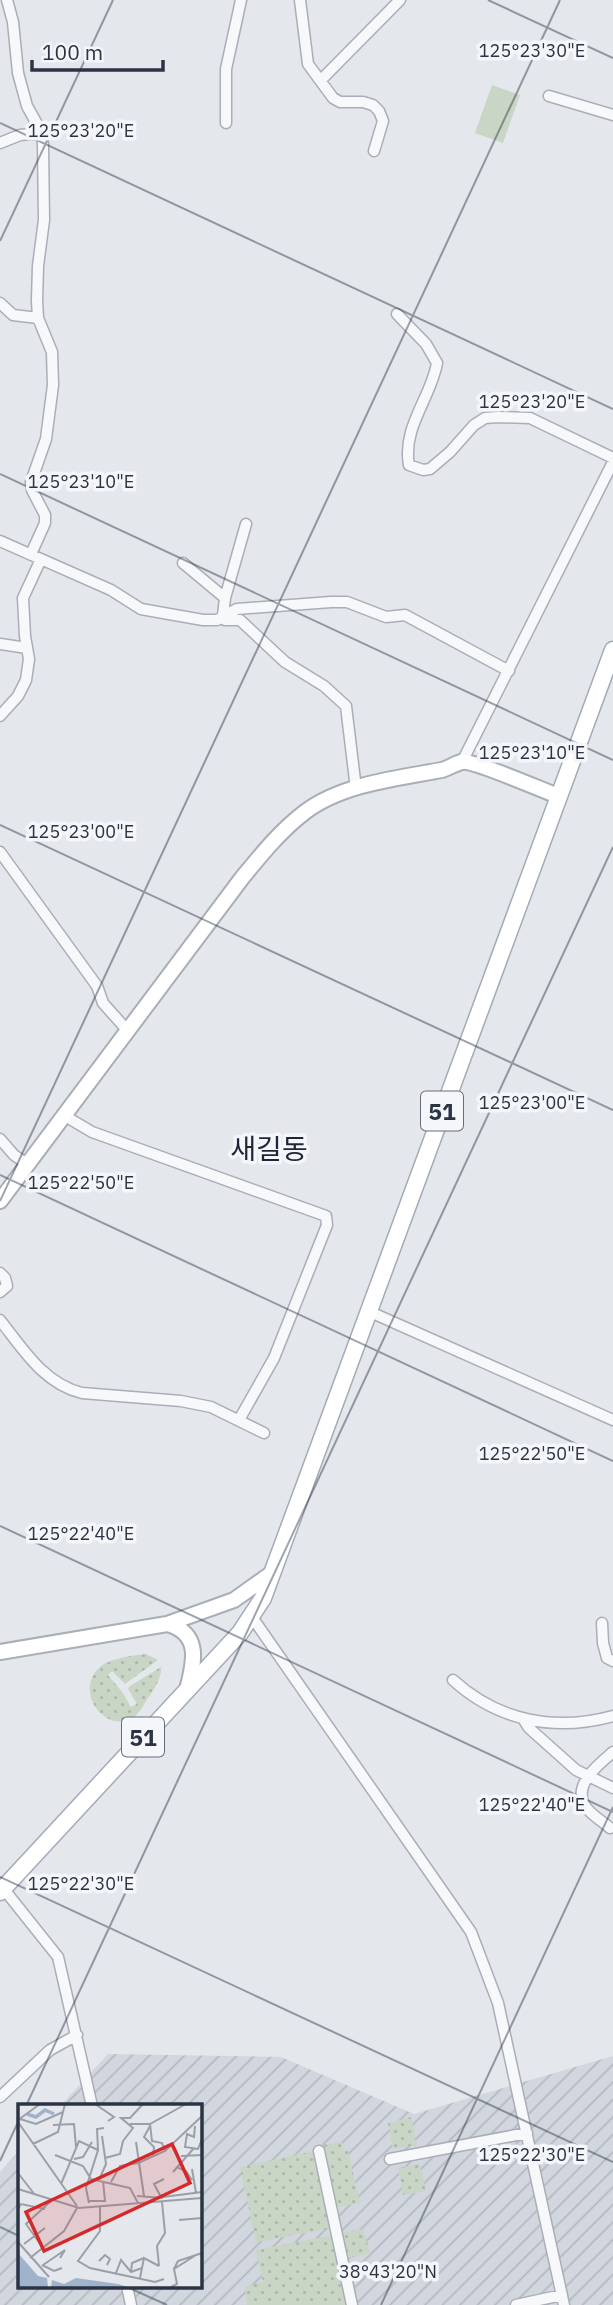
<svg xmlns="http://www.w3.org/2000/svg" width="613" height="2305" viewBox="0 0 613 2305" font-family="'IBM Plex Sans','Noto Sans KR',sans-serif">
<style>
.industrial{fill:url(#industrial-furrows)}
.grass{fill:url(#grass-dots)}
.garden{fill:#c9d6c5}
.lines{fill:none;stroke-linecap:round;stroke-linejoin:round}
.street-casing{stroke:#a9aeb7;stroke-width:13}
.secondary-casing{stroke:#a9aeb7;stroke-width:18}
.primary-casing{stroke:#a3abb8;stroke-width:19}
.street{stroke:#f7f8fa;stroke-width:10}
.secondary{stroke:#fff;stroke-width:14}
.primary{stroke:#fff;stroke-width:16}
.ticks{fill:none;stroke:#2b3445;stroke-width:2;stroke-opacity:0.45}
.labels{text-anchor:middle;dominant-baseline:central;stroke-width:7;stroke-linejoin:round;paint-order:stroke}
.shield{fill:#f4f6f9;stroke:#676e7b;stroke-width:2}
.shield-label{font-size:23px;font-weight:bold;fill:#2b3445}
.quarter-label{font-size:28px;fill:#1d2536;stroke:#f4f6f9}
.inset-river{fill:none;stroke:#9fb4cc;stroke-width:3.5}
.inset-road{fill:none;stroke:#9a9fa9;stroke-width:2}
.view{fill:#d62828;fill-opacity:0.15;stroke:#d62828;stroke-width:3.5}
.inset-edge{fill:none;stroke:#2b3445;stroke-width:3.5}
.ticks-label{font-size:18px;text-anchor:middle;fill:#2b3445;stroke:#f4f6f9;stroke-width:7;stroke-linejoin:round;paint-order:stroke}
</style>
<defs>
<pattern id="industrial-furrows" width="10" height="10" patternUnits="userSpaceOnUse" patternTransform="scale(1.75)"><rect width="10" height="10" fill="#d2d6de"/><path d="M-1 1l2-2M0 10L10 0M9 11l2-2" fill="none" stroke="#b4b8c0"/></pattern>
<pattern id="grass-dots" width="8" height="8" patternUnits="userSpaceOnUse" patternTransform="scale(1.75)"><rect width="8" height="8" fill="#c9d6c5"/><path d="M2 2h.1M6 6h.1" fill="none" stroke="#adb8ab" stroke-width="1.8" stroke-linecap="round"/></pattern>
</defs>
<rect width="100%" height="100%" fill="#e4e7ec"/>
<path class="industrial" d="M108,2054l173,3 133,57 199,-58v249h-613v-133l19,-21v135h181v-180l-139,-1z"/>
<path class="grass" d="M146,1654l12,6 -33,24 -13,-13 -4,4 15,18 8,14 6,-3 -9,-15 2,-3 31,-19c1,12 -8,24 -15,34 -4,7 -10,17 -18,19 -28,10 -56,-35 -24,-56 11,-6 30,-9 42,-10z
M411,2117l6,28 -24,4 -5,-26z
M342,2142l2,9h4l12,52 -26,5 -13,-63z
M314,2151l18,77 -76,14 -16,-75z
M420,2164l6,27 -23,4 -5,-27z
M363,2229l7,24 -26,6 -5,-26z
M333,2235l14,70h-100l-2,-18 18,-5 -7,-32z"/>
<path class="garden" d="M492,85l28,10 -17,48 -28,-10z"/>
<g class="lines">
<defs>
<path id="street" d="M7,0l6,22 5,51 9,33 15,27 1,13 1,74 -6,46 -1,35 1,17 14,34 1,33 -7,54 -15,43 1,8 13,25v8l-14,31
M300,0l8,64 25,34 7,4h23l10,3 6,6 4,10 -9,30
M321,80l79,-80
M549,96l64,19
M226,123v-54l15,-69
M0,143l20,-8 22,-2
M0,303l13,12 25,3
M397,314l29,30 11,19c-6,35 -35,64 -28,102l14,5 7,-1 20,-17 24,-27 11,-7 13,-1 32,1 83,40
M0,541l111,49 30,19 28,5 34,6h14l20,-11 94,-7h16l39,15 19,-2 104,56
M183,563l42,35 -2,17 2,5h15l45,42 39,24 22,20 10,83
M225,598l21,-74
M0,644l27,4
M0,716l18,-20 8,-16 3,-21 -4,-23 -2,-38 18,-39
M462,762l151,-300
M0,852l97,134 6,17 24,27
M65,1116l27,16 234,84 1,9 -53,133 -35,62
M0,1139l14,16 14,10
M0,1273l5,5 2,8 -7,6
M368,1311l245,109
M0,1320c23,29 44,64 82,73l99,8 30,6 53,26
M252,1617l219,315 27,71 66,302
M602,1623l1,20 4,15 6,3
M453,1680c45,41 102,52 160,36
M524,1720l5,8 47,42 37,18
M610,1828c-8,-7 -19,-13 -25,-22 -13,-21 14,-42 28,-54
M3,1888l55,69 34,149
M0,2097l50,-47 27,-15
M319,2151l33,154
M390,2159l137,-26
M127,2286l4,19
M516,2305l46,-10"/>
<path id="secondary" d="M0,1201l242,-323c19,-23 38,-47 63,-66 37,-28 93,-34 137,-42 7,-2 14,-7 20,-8 11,-2 80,28 96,34
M167,1624c35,9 27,39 20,66
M0,1652l167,-28 67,-24 38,-27"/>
<path id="primary" d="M0,1892l240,-259 23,-35 350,-948"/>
</defs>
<use href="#street" class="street-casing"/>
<use href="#secondary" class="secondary-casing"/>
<use href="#primary" class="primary-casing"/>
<use href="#street" class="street"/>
<use href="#secondary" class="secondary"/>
<use href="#primary" class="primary"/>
</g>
<path class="ticks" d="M488,0l125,58M0,123l613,286M0,241l113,-241M0,474l613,286M0,825l613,285M0,1175l613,286M0,1201l560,-1201M0,1526l613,286M0,1877l613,285M26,2106l587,-1259M0,2161l19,-41M0,2227l19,9M125,2286l42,19M381,2305l232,-498"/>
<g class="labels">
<g class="shield">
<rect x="421" y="1091.5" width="42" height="39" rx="5"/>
<rect x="122" y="1717.5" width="42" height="39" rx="5"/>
</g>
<g class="shield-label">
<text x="442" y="1111">51</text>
<text x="143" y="1737">51</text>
</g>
<g class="quarter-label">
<text x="269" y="1148">새길동</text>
</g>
</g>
<g transform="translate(18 2104)">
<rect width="184" height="184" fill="#e4e7ec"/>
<path d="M0,149l20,23 9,2 1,9h-30zM58,174l42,6 10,3h-77l1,-7 12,4z" fill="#9fb4cc"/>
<path class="inset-river" d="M9,10l9,3 9,-7 9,4"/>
<path class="inset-road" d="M77,0l19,13 -6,4M2,15l16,5 27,-12M0,16l22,-16M0,18l59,84M112,20h20l2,17 10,2 3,8M132,20l36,-20M35,21l21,-1 2,23M132,22l-6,11 10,10 -1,9M177,22l-1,11 -7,-3 -2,13 13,2 4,-10M105,37l10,-13 -12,-10h9l13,-14M118,38l8,54M15,40l25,-12 7,-28M37,51l28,11 8,13 39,9 8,15M163,52l21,-1M87,54l15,-4 3,-13M56,55l9,-2 9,-15M120,59l27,-12 37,-35M158,63l10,4 6,9M174,65l4,24M155,68l21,-24M0,69l17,22M81,76l7,-16 -4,-28M93,78l9,-16 18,-3M43,80l18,-43 19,9M0,85l61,19 123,-10M119,92l26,2M143,93l-7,-13 10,-5M145,93l39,-5M71,97h16l-2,-20M71,99l-3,-15 12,-38 -1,-21 7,-1M82,103v24l-22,30 12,7 65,14 9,-3M0,105l3,-5 24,5M161,116l23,-2M0,138l31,35M6,140l21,-16M25,144l-17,-24 26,-24M12,154l34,-27 13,-23M81,157l6,-6 5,4 -3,6M24,161l12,6 8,-3M25,161l22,-15 -5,8M141,162l-2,-20 8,-13 -3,-31M156,165l22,-14M113,168l1,-9 12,-5M98,169l5,-13 10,12 11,-4M122,174l4,-20 15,8M153,183l6,-3 -3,-15 4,-8 24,-8"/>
<path class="view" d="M154,40l18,39 -146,68 -18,-39z"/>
<rect width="184" height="184" class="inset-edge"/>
</g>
<g class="ticks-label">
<text x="532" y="57">125°23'30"E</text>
<text x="81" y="137">125°23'20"E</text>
<text x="532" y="408">125°23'20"E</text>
<text x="81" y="488">125°23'10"E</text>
<text x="532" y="759">125°23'10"E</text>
<text x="81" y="838">125°23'00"E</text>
<text x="532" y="1109">125°23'00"E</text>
<text x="81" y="1189">125°22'50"E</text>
<text x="532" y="1460">125°22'50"E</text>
<text x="81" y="1540">125°22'40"E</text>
<text x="532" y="1811">125°22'40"E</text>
<text x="81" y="1890">125°22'30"E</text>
<text x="532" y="2161">125°22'30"E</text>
<text x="388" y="2278">38°43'20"N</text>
</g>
<path d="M32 60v10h131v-10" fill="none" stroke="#2b3445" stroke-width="3.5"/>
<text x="42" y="60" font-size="21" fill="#2b3445" stroke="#f4f6f9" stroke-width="5" paint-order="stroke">100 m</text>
</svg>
